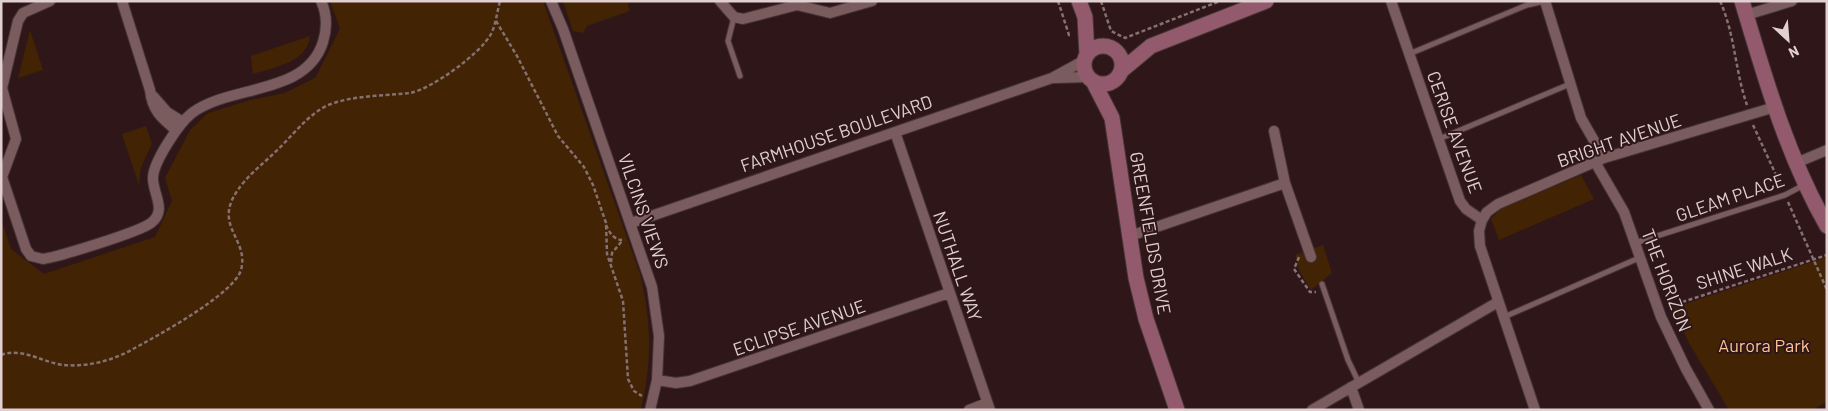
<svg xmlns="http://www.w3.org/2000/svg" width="1828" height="411" viewBox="0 0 1828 411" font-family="Barlow,sans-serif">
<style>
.green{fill:#422303}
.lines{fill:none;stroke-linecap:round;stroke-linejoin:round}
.lane-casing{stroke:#463436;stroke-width:7}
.street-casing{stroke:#463436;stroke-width:12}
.secondary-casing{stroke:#463436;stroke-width:17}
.path{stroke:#857172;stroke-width:2.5;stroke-dasharray:4 2.5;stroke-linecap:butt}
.lane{stroke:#7a5c5e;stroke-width:5}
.street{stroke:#7a5c5e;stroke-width:10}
.secondary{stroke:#935a6e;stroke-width:15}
.labels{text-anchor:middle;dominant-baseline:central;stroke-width:4;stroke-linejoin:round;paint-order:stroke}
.street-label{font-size:18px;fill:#e1d0d1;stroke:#2f1719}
.park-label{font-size:18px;fill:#ffc391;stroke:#2f1719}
</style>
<rect width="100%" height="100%" fill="#2f1719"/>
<path class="green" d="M330,1h213l97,273c12,50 12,86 1,136h-640v-191l10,30 33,25 111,-37 17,-36 -7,-23 25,-48 18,-17 42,-13 35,-7 30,-15 25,-49z
M563,1h67l-2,4 2,6 -43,15 -4,7 -10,-2z
M30,30l13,40 -25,8z
M310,36c-3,27 -36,31 -57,38l-2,-18z
M146,126l6,18 -11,23 -2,18 -17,-51z
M1581,175l13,24 -95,41 -8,-21 8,-9z
M1323,245l9,28 -21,17 -11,-18 -5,-17z
M1827,257v145l-15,8h-83l-40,-67 -16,-35z"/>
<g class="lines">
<defs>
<path id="lane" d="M734,17l-6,24 12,35
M1409,54l118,-49 18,-4
M1439,139l131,-55
M1635,243l150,-48 19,-10
M1322,284l26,76 11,23
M1504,317l135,-59"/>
<path id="street" d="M50,1l-27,12 -5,8 -16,67 14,51 -14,38 24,72 5,7 12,3c18,-3 96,-27 108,-36 17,-13 1,-30 2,-46 1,-16 26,-54 39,-64 39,-29 114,-17 131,-71 4,-13 4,-28 -2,-41
M122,1l28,89c2,20 11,28 26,40
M551,1l12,28 89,258 7,49 -2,44 -7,30
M720,1l14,16 9,2 54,-14 33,8 42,-12
M1391,1l69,200 6,8 16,11 -3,11 1,15 55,164
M1545,1l36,117 23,40
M1746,15l46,-14
M1055,78l34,-1
M153,96l14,16 16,10
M1274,131l11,52 26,74
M895,132l95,278
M1595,162l29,50 37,105 25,52 23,41
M1796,163l31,-13
M1482,220l5,-8 11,-8 106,-46 171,-51
M631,223l421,-145 33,-18
M1130,236l155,-53
M657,380l19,3 14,-2 259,-88
M1351,387l8,23
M969,410l18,-7
M1312,410l186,-108"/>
<path id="secondary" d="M1079,1l6,16 2,38
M1742,1c23,77 45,155 85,225
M1084 65a19 19 0 1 1 38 0a19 19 0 1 1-38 0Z
M1121,71l30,-25 115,-45
M1093,81l19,37 24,160 10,41 31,91"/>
</defs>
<use href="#lane" class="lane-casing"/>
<use href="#street" class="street-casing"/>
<use href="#secondary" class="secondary-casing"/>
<path class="path" d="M1058,1l11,34 3,-1
M1101,1l10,30 14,7 95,-37
M1720,1c15,33 15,70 27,104
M496,21l21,35 41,80 26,31 9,18 13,38 1,31 16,47 5,78 6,12 8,5
M1753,125l29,63
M1788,202l39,88
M606,225c4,9 9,16 19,15
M1299,257l-5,12 16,23h6
M611,262l1,-9 10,-12
M1670,306l157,-51
M1,355c22,-8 42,8 63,10 23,2 48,-4 69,-16 24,-13 101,-55 108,-79 9,-34 -34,-45 3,-88 9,-11 20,-19 30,-29 17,-15 35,-41 57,-49 25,-9 53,-8 79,-11 22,-4 71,-40 81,-59 5,-10 6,-22 9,-33"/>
<use href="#lane" class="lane"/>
<use href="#street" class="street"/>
<use href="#secondary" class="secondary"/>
</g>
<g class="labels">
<g class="street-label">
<text transform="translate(1455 132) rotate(70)">CERISE AVENUE</text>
<text transform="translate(836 133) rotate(-19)">FARMHOUSE BOULEVARD</text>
<text transform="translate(1619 140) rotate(-19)">BRIGHT AVENUE</text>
<text transform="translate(1730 197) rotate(-19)">GLEAM PLACE</text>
<text transform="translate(644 211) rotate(71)">VILCINS VIEWS</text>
<text transform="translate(1151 233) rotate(80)">GREENFIELDS DRIVE</text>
<text transform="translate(958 266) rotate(71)">NUTHALL WAY</text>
<text transform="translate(1744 268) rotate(-18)">SHINE WALK</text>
<text transform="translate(1667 280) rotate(69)">THE HORIZON</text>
<text transform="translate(799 327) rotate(-19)">ECLIPSE AVENUE</text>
</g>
<g class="park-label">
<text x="1764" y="345">Aurora Park</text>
</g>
</g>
<rect width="1828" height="411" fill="none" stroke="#e1d0d1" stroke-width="5"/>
<g transform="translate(1788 40) rotate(154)" stroke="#2f1719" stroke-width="4" paint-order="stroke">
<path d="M0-4L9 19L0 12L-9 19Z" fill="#e1d0d1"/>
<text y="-8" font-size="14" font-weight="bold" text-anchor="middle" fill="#e1d0d1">N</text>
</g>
</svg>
